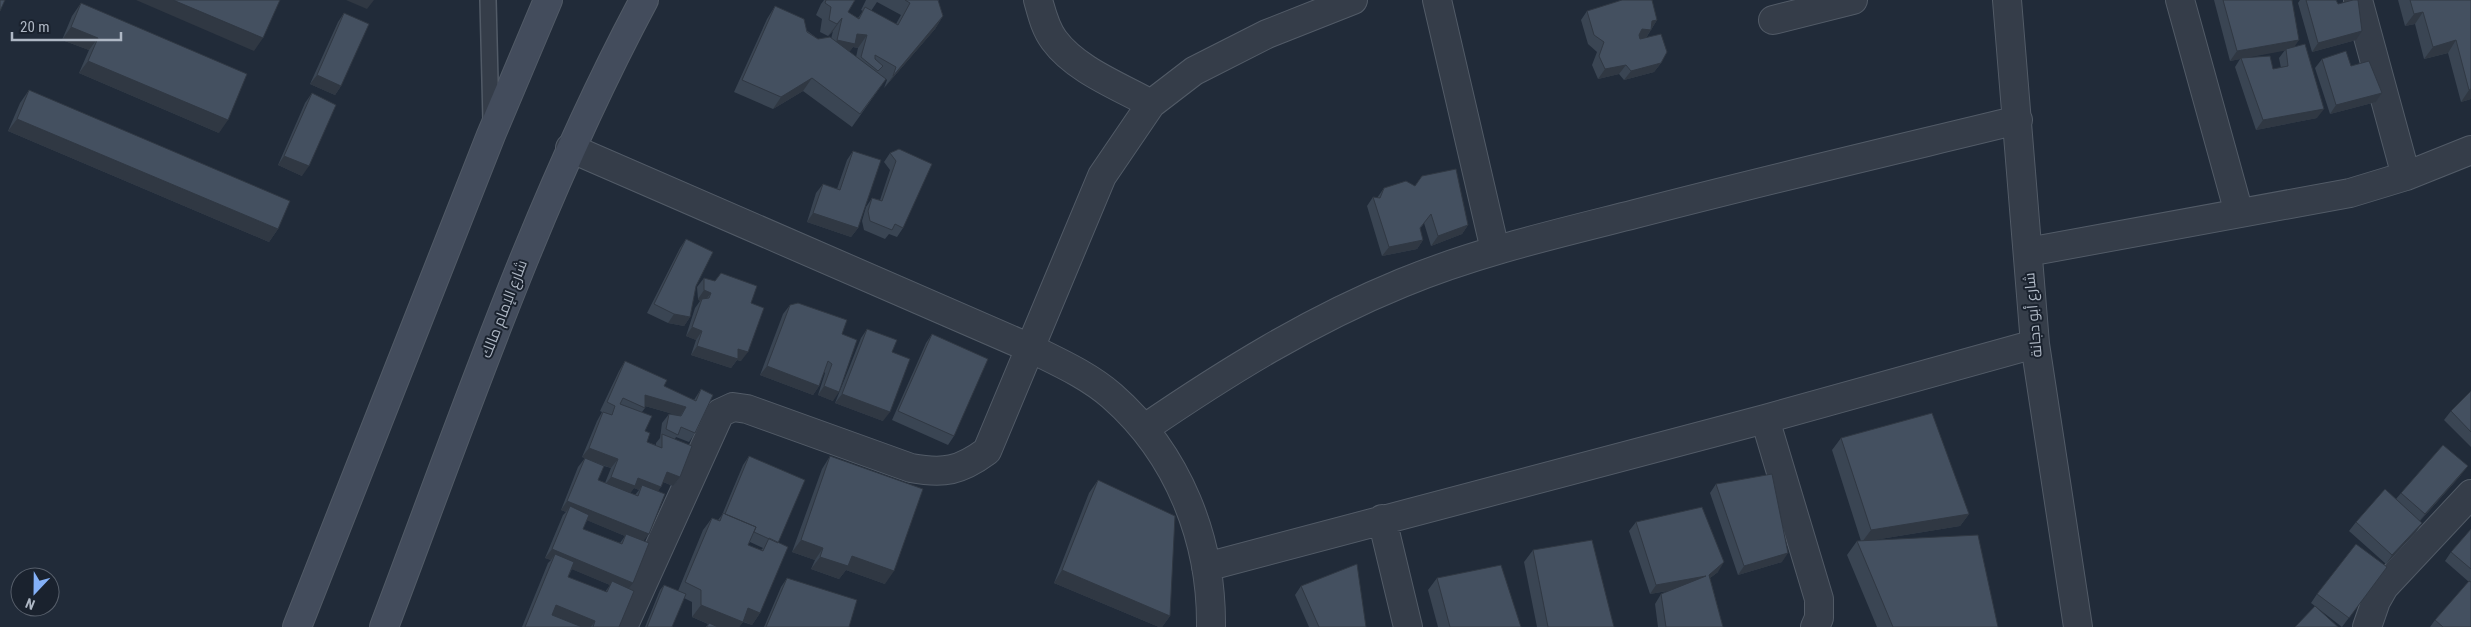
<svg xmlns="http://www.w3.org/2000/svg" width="2471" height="627" viewBox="0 0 2471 627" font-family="'Roboto Condensed',Cairo,sans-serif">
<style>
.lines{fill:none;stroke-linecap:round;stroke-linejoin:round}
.lane-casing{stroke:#525b67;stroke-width:18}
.street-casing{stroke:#525b67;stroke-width:30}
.secondary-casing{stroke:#525b67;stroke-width:30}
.lane{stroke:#353d49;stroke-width:15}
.street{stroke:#353d49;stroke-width:28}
.secondary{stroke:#434c5c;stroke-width:28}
.wall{fill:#3a4553;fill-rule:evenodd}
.shaded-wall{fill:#303843}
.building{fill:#445060;stroke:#303843}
.labels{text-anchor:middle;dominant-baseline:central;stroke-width:4;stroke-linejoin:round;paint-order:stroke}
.street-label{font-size:15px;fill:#afb8c5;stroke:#1a222e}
</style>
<rect width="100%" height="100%" fill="#212b39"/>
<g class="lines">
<defs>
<path id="lane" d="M488,0l3,121"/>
<path id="street" d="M1038,0c4,14 7,28 16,40 22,30 65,46 97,64
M1437,0l58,250
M2007,0l28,344 43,283
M2180,0l59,213
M2358,0l48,176
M1773,20l80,-20
M570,148l460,200c28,14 58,27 82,48 66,58 100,143 99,231
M2028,252l322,-59 56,-17 65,-26
M1765,419l54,180v19l-4,9
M1145,428c82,-56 164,-107 257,-145 75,-31 154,-49 233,-69 127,-33 255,-63 383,-94
M1382,519l26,108
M1206,567l559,-148 270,-75
M623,627l97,-214 13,-6 14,2 164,59c33,6 49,3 76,-17l115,-275 49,-72 43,-33 73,-37 86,-34
M2367,627l9,-26 8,-14 87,-93"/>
<path id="secondary" d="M297,627l194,-492 57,-135
M384,627c80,-211 153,-427 260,-627"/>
</defs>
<use href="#lane" class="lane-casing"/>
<use href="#street" class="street-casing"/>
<use href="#secondary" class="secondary-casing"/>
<use href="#lane" class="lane"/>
<use href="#street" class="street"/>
<use href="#secondary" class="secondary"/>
</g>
<path class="wall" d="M824,0h31l-7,12 10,6 5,-7 -2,-1 5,-10h73l-1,1 5,15 -8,13 -51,59 3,-8 -1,-1 -34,48 -49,-36 -30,18 -39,-17 33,-73 8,-13 43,33h13l2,-8 -5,5 -8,-4 2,-13 -6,-4 5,-11zM877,2l24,13 -5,9 -25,-13zM853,47l5,1 -2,9 -7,-5z
M2214,0h78l2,47 23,71 -61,12 -21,-63 5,-8 -10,2zM2285,50l-6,8 2,10 -8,1 -25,-12z
M2300,0h36l20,40 -44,12 -14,-49z
M2398,0h73v99l-10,3 -13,-49 -24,6 -9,-35 -10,2z
M81,3l138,130 -140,-60 10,-23 -27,-10 10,-24z
M1587,11l70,9 -11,18 15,25 -7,9 -30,8 -5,-6 -21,5 -6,-14 5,-13 -9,-8 -7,-24z
M344,13l-3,73 -6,9 -25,-11 28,-62z
M2322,59l29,7 31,27 -6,9 -46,12 -15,-46z
M29,90l249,139 -9,13 -261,-111 12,-28z
M312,93l-10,83 -24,-11 27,-62z
M899,149l4,79 -6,9 -8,-3 -4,5 -21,-9 -2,-9 4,-14 6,-9 8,2 10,-30 -6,-8 6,-9z
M853,151l5,77 -7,9 -44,-15 9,-29 7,-9 14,5 10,-29z
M1422,176l46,49 -6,9 -31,12 -7,-23 -4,6 3,11 -6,9 -35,7 -15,-50 6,-9 4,1 7,-10 31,-2z
M686,239l10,47 -6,31 -6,9 -16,-3 -21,-10 33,-65z
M704,278l47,25 -10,58 -4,-1 -6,8 -40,-13 5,-15 -10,-4 9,-28 5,-7 -2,-2 -1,-12z
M790,305l52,29 -9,67 -15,-6 7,-22 -1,-1 -5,14 -6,9 -53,-20 23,-61z
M867,329l25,23 -9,69 -48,-18 26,-65z
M932,334l22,102 -6,9 -56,-25 34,-77z
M625,361l39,25 30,14 7,-11 -6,44 -6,9 -13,-5 -1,2 5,38 -7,9 -10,-4 -5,9 -29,97 -10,39h-97l26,-64 3,-3 -6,-2 18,-43 3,-3 -5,-2 17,-43 7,-9 -3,-1 15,-36 5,-9 -2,-1 19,-40zM645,406l35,10 -11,-2 -7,9 -2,15 -4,5v2l-9,-3 -5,-30 3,-4zM604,466l7,2 -6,15 -7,-3zM634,488l5,2 -4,5 -5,-2zM587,520l38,16 -5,7 -37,-14zM572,569l38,16 -5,7 -37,-15z
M2471,391v56l-27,-27 7,-9z
M1841,438l128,76 -9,12 -86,14 124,87h-121l-30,-72 10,-14h4l-29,-91z
M749,456l29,87 -18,70 -8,12 -9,-3 -4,5h-33l2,-3 -16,-7v-15l-8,-4 -12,29h-27l15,-37 4,-5 14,6 25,-61 9,-12 6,2 4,-5 21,-50zM750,542l13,6 -2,2 -13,-5z
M830,456l55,128 -39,-14 -7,9 -28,-10 4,-9 -23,-8 30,-83z
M2461,475l-41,46 2,2 -6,9 -30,32 -37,-33 7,-9 40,-23 5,-6z
M1098,480l72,136 -8,11h-3l-105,-44 35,-90z
M1716,484l66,78 -44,13 -28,-82z
M1636,522l82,50 -8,6 13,49h-65l-3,-23 6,-10 12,-4 -23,4 -21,-63z
M2471,529v98h-41l5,-7 34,-38 -24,-21 6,-9z
M1533,550l81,77h-77l-13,-65z
M2387,567l-45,60 -31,-24 6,-9z
M787,578l62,49h-85l17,-40z
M1437,578l84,49h-83l-10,-37z
M1301,586l65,41h-57l-14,-32z"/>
<path class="shaded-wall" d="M136,0h37l90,38 -9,13z
M346,0h28l-7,9z
M2423,12l-8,12 -10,2 9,-12z
M943,16l-8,13 -51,59 9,-12z
M842,18l-9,13 -5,5 9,-12z
M1657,20l-12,19 -9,-1 6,-9 10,-8z
M71,27l27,11 -9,12 -27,-10z
M2362,31l-6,9 -44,12 6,-9z
M857,34l10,1 -9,13 -5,-1 -7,10 -18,-4 9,-13z
M2299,40l-6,9 -63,12 7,-10z
M2456,40l-8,13 -24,6 9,-12z
M88,61l140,59 -9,13 -140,-60z
M1661,63l-7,9 -30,8 7,-9z
M1626,65l-7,9 -21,5 7,-10z
M317,75l24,11 -6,9 -25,-11z
M812,78l-9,13 -30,18 8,-12z
M2471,89v10l-10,3 8,-12z
M2382,93l-6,9 -46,12 6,-9z
M2324,109l-7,9 -61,12 7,-10z
M17,119l261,110 -9,13 -261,-111z
M284,156l25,10 -7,10 -24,-11z
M813,213l45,15 -7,9 -44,-15z
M1468,225l-6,9 -31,12 7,-10z
M1423,240l-6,9 -35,7 7,-9z
M704,290l7,3 -7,9 -2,-3 -2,2 -2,-2z
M674,314l16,3 -6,9 -16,-3z
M692,327l10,4 -6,9 -10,-4z
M697,346l41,3 10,3 -7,9 -4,-1 -6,8 -40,-13z
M767,366l52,20 -6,9 -53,-20z
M824,386l15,6 -6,9 -15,-6z
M842,394l48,18 -7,9 -48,-18z
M645,395l41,12 -6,9 -42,-12z
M589,448l29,11 -7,9 -29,-11z
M2468,466l-7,9 -43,48 7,-9z
M667,472l13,5 -7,9 -12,-5z
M611,477l27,1 23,9 -6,9 -13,-11 -3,5 -5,-2 -6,8 -24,-10z
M567,501l82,33 -7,9 -16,-9 -1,2 -58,-24 3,-6 -4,6 -5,-2z
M1969,514l-9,12 -98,16 9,-12z
M2422,523l-6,9 -30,32 6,-9z
M801,540l22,8 -8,12 -23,-8z
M552,549l81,34 -7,9 -14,-11 -2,4 -58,-24 3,-7 -4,6 -6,-2z
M1788,553l-6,9 -44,13 6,-9z
M852,556l42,15 -9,13 -39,-14 -7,9 -28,-10 9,-12z
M1724,562l-6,10 -16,12 7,-9z
M1062,570l108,46 -8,11h-3l-105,-44z
M1706,576l-6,9 -50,9 6,-9z
M556,605l39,16 -4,6h-9l-32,-13z
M701,605l42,17 -4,5h-23l-24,-10z
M748,608l12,5 -8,12 -12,-5z"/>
<path class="building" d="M0,0h5l-5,11z
M173,0h107l-17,38z
M826,0h29l-7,12 11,7 6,-12 33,18 12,-22 -5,-3h33l5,16 -50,60 3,-9 -21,-12v4l8,7 -5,5 -17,-14 6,-22 -10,-1 -2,10 -18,-4 5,-22 -5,6 -8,-4 2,-13 -6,-4z
M1622,0h30l5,20 -5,1 -1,9 -9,-1 -3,6 1,4 21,-5 6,18 -6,11 -30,8 -5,-6 -21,4 -6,-13 5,-14 -10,-7 -7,-24z
M2223,0h69l7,40 -62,11z
M2306,0h30l2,4 15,-4h5l4,31 -44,12z
M2410,0h61v89l-2,1 -13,-50 -23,7 -10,-35 -9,2z
M81,3l166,71 -19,46 -140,-59 10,-23 -27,-11z
M775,6l29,13 3,13 11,7 12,-2 56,42 -26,35 -48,-36 -31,19 -39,-17z
M344,13l25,11 -28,62 -24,-11z
M2305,44l19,65 -61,11 -22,-62 29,-2 3,13 15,-3 -2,-17z
M2346,51l5,15 18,-5 13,32 -46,12 -14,-46z
M29,90l261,111 -12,28 -261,-110z
M312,93l24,12 -27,61 -25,-10z
M899,149l33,15 -29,64 -8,-4 -3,6 -22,-9 -2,-10 4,-13 10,3 14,-40 -6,-8z
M853,151l28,9 -23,68 -45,-15 10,-29 17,6z
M1456,169l12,56 -30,11 -7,-22 -11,14 3,12 -34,7 -16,-50 7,1 4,-10 22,-7 9,5 7,-10z
M686,239l27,13 -17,34 -6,31 -16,-3 -20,-10z
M721,273l36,13 -6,17 13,5 -16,44 -10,-3v10l-41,-13 5,-15 -10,-4 10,-28 7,-1 2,-5 -7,-3v-12l11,3z
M798,303l49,17 -5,14 15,6 -18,52 -15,-6 8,-22 -4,-3 -9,25 -52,-20 23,-61z
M867,329l30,11 -5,12 18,7 -20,53 -48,-18z
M932,334l56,25 -34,77 -56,-25z
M625,361l42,19 -3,6 32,15 5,-12 12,6 -18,38 -14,-6 -3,8 -12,-6 3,-15 12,2 5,-9 -41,-12v13l-22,-10 -3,6 32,12 -7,15 5,2 -3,9 15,6v-14l30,12 -12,31 -13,-5 -6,15 -23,-9 -3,8 -24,-9 7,-18 -29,-11 14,-36 9,3 3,-9 -8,-4z
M2471,391v41l-20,-21z
M1932,413l37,101 -98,16 -30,-92z
M2443,445l25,21 -43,48 -24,-21z
M749,456l56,24 -27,63 -24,-11 2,-5 -31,-13z
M830,456l93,33 -29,82 -42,-15 -4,10 -28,-9 3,-9 -22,-8z
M585,458l19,8 -6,14 40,16 4,-11 23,9 -16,40 -82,-33z
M1772,474l16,79 -44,13 -28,-82z
M1098,480l77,36 -5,100 -108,-46z
M2385,489l37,34 -30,32 -36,-33z
M570,506l19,9 -6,14 39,15 4,-10 23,9 -16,40 -81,-34z
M1702,507l22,55 -15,13 14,52h-57l-5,-33 45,-18 -50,9 -20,-63z
M723,513l33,14 -8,18 15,6 6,-13 19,9 -28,66 -12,-5 -5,14 -42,-17v-15l-16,-8 27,-64 8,3z
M2471,529v40l-20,-17z
M1978,535l20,92h-105l-36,-86z
M1592,540l22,87h-66l-15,-77z
M2356,544l31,23 -38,51 -32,-24z
M555,554l19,8 -6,15 39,15 5,-11 22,10 -15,36h-26l2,-6 -39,-16 -4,10 30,12h-57z
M1357,564l9,63h-47l-18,-41z
M1501,565l20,62h-71l-13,-49z
M787,578l70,22 -8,27h-83z
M2469,581l2,1v45h-28l-8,-7z
M664,585l22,9 -14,33h-25z
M2315,606l23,21h-43z
M709,623l9,4h-11z"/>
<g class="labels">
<g class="street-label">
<text transform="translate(504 309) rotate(-69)">شارع الإمام مالك</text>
<text transform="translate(2033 315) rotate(-95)">شارع أبو دجانة</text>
</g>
</g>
<g transform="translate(35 592) rotate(202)"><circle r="24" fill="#1a222e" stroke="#565e6a"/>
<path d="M0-4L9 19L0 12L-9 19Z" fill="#83b0f7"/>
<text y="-8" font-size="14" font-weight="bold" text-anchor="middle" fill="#afb8c5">N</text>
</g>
<path d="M12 32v8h109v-8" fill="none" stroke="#afb8c5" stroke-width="2.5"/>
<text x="20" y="32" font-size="15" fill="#afb8c5" stroke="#1a222e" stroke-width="4" paint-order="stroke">20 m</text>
</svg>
